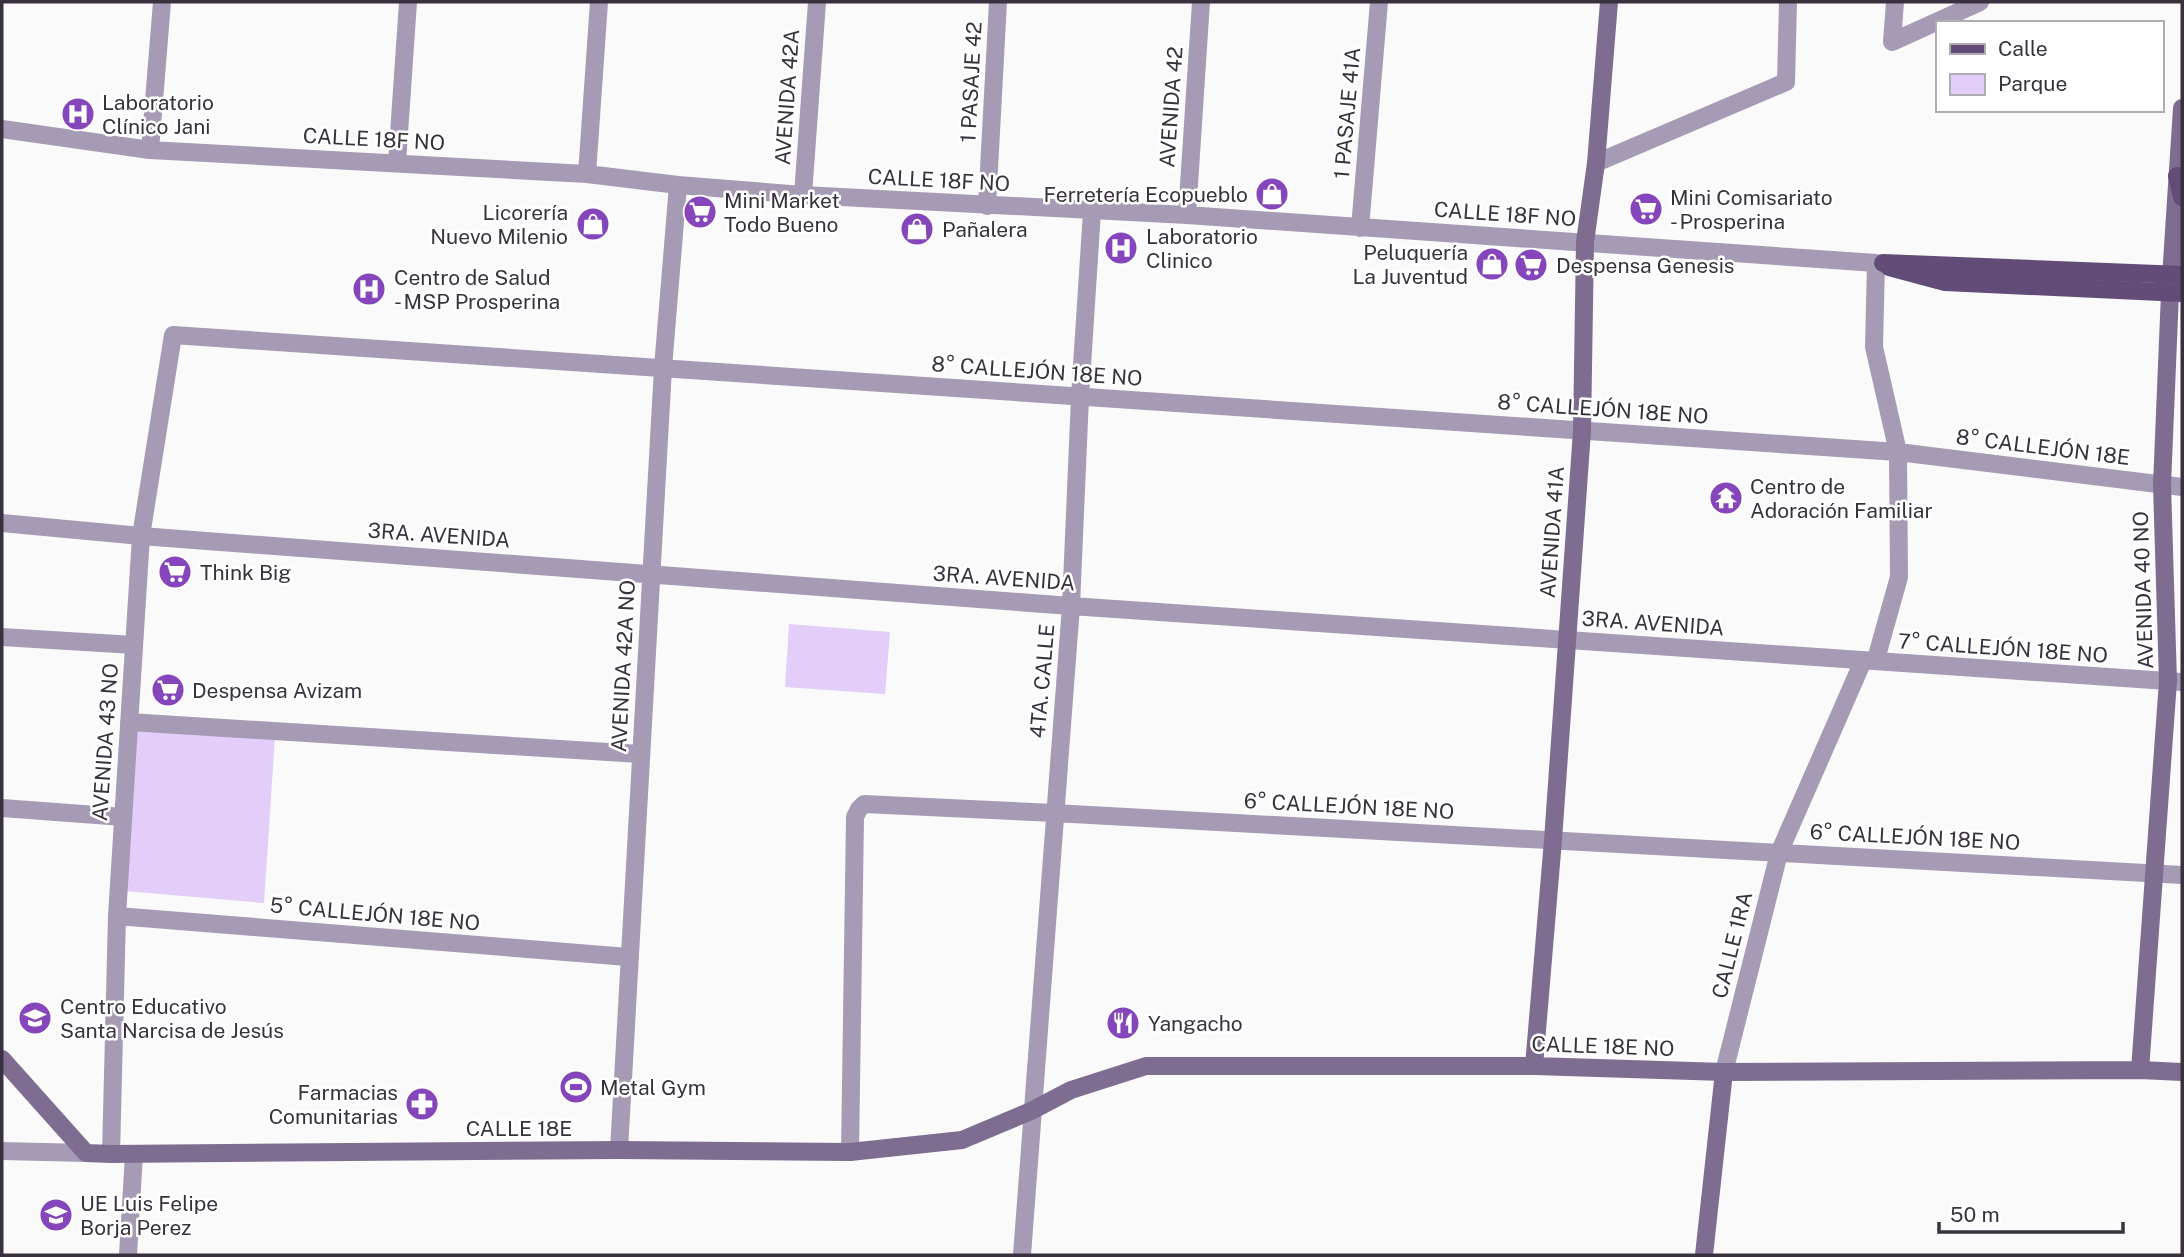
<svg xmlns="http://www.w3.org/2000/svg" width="2184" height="1257" viewBox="0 0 2184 1257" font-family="'Public Sans',sans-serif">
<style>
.green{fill:#e2cef9}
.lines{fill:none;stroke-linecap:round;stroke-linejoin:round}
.street{stroke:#a69bb4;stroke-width:18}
.secondary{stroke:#7e6d91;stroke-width:18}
.primary{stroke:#624d78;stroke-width:18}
.primary-bridge{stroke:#624d78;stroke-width:18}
.labels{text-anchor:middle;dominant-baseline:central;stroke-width:5;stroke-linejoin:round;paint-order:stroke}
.street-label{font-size:21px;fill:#38323e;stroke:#fff}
.poi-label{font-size:21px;fill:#38323e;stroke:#fff;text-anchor:start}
</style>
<rect width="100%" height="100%" fill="#fafafa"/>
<path class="green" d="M789,624l101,8 -5,62 -100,-7z
M135,728l140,9 -11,166 -139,-12z"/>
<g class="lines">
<path class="street" d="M1895,2l-3,40 88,-40
M2,129l148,21 437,24 91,11 125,10 384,20 689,48 -2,84 24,105 1,125 -21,75
M150,150l12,-148
M397,163l11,-161
M1596,163l190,-81 2,-80
M587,174l12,-172
M803,195l14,-193
M987,206l11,-204
M1187,215l14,-213
M1360,228l19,-226
M2,523l139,13 930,70 1111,76
M2,637l132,8
M129,722l511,32
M2,808l121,9
M117,916l511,41
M1724,1072l55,-219 84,-192
M619,1150l44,-782 15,-183
M2,1151l84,2
M850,1152l5,-335 4,-8 5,-5 190,9 1128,62
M111,1154l6,-238 24,-380 32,-201 1725,117 284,35
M128,1255l6,-101
M1022,1255l49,-649 9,-209 12,-186"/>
<path class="secondary" d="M2,1059l84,94 25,1 508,-4 231,2 112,-12 69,-29 40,-21 75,-24h388l190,6 416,-2 42,2
M1534,1066l19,-226 29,-409 3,-189 11,-79 13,-161
M2140,1070l28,-389 -6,-196 8,-192 12,-185
M1704,1255l20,-183"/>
<path class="primary" d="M2177,176l5,21
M1889,267l56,15 237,11"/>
<path class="primary-bridge" d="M1883,263l299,12"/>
</g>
<defs>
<symbol id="hospital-disc" viewBox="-11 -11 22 22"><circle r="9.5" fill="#8546bb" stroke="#fff"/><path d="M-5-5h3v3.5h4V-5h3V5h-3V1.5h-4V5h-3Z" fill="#fff"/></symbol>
<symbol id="shop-disc" viewBox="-11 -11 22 22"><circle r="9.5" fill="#8546bb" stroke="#fff"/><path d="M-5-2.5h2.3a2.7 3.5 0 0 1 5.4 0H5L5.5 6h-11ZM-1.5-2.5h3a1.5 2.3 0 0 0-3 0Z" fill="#fff"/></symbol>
<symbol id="supermarket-disc" viewBox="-11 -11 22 22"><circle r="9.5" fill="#8546bb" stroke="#fff"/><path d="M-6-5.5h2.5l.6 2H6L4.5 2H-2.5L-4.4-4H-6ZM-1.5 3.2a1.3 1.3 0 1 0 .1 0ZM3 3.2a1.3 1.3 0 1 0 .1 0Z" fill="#fff"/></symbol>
<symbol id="temple-disc" viewBox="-11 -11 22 22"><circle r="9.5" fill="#8546bb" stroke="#fff"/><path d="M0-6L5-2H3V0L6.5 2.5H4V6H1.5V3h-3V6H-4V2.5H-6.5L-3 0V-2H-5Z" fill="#fff"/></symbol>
<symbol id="school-disc" viewBox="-11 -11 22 22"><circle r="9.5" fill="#8546bb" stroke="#fff"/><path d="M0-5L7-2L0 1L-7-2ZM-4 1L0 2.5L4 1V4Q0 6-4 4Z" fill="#fff"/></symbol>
<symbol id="restaurant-disc" viewBox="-11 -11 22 22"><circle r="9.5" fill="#8546bb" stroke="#fff"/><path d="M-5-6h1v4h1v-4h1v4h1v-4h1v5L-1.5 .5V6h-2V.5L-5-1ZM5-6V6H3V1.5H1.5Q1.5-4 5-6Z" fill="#fff"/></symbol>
<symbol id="stadium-disc" viewBox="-11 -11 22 22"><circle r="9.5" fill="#8546bb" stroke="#fff"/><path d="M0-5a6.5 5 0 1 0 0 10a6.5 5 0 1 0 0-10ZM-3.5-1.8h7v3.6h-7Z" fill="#fff"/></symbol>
<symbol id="pharmacy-disc" viewBox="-11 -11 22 22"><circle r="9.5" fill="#8546bb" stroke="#fff"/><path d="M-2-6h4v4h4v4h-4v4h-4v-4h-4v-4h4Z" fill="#fff"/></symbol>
</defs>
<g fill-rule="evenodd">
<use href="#hospital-disc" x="59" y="95" width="38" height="38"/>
<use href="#shop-disc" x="1253" y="175" width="38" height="38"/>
<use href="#supermarket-disc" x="1627" y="190" width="38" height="38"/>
<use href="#supermarket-disc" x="681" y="193" width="38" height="38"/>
<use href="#shop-disc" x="574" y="205" width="38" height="38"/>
<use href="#shop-disc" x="898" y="210" width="38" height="38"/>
<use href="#hospital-disc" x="1102" y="229" width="38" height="38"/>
<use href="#shop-disc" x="1473" y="245" width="38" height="38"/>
<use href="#supermarket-disc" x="1512" y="246" width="38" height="38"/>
<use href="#hospital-disc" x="350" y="270" width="38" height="38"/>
<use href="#temple-disc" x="1707" y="479" width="38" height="38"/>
<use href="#supermarket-disc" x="156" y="553" width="38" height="38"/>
<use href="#supermarket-disc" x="149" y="671" width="38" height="38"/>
<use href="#school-disc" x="16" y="999" width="38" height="38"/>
<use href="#restaurant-disc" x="1104" y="1004" width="38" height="38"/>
<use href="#stadium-disc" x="557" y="1068" width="38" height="38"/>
<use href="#pharmacy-disc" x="403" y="1085" width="38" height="38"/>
<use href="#school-disc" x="37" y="1196" width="38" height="38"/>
</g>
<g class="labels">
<g class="street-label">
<text transform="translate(971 82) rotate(-87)">1 PASAJE 42</text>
<text transform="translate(787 97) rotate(-86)">AVENIDA 42A</text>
<text transform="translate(1171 107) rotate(-86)">AVENIDA 42</text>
<text transform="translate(1347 113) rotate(-85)">1 PASAJE 41A</text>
<text transform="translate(374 139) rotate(3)">CALLE 18F NO</text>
<text transform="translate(939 180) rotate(3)">CALLE 18F NO</text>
<text transform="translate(1505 214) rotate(4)">CALLE 18F NO</text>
<text transform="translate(1037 371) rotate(4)">8° CALLEJÓN 18E NO</text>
<text transform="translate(1603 409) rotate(4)">8° CALLEJÓN 18E NO</text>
<text transform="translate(2043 447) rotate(7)">8° CALLEJÓN 18E</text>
<text transform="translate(1552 532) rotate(-86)">AVENIDA 41A</text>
<text transform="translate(439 535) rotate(4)">3RA. AVENIDA</text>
<text transform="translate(1004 578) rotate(4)">3RA. AVENIDA</text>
<text transform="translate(2143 590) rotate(-92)">AVENIDA 40 NO</text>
<text transform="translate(1653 623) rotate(4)">3RA. AVENIDA</text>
<text transform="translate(2003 648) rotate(4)">7° CALLEJÓN 18E NO</text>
<text transform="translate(623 666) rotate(-87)">AVENIDA 42A NO</text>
<text transform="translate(1042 681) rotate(-85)">4TA. CALLE</text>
<text transform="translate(105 742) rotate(-86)">AVENIDA 43 NO</text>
<text transform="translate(1349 806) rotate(3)">6° CALLEJÓN 18E NO</text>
<text transform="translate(1915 837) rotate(3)">6° CALLEJÓN 18E NO</text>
<text transform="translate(375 914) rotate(5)">5° CALLEJÓN 18E NO</text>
<text transform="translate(1732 945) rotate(-76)">CALLE 1RA</text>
<text transform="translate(1603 1046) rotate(2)">CALLE 18E NO</text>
<text x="519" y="1128">CALLE 18E</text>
</g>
<g class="poi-label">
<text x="102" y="102">Laboratorio<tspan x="102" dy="24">Clínico Jani</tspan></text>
<text x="1248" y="194" text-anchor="end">Ferretería Ecopueblo</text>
<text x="1670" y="197">Mini Comisariato<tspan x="1670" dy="24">- Prosperina</tspan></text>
<text x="724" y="200">Mini Market<tspan x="724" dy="24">Todo Bueno</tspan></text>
<text x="568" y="212" text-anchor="end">Licorería<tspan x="568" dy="24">Nuevo Milenio</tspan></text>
<text x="942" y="229">Pañalera</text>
<text x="1146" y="236">Laboratorio<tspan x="1146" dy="24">Clinico</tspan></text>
<text x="1468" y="252" text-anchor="end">Peluquería<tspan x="1468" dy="24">La Juventud</tspan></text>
<text x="1556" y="265">Despensa Genesis</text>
<text x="394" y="277">Centro de Salud<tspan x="394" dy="24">- MSP Prosperina</tspan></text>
<text x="1750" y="486">Centro de<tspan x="1750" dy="24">Adoración Familiar</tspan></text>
<text x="200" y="572">Think Big</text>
<text x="192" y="690">Despensa Avizam</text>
<text x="60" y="1006">Centro Educativo<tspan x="60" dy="24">Santa Narcisa de Jesús</tspan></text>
<text x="1148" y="1023">Yangacho</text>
<text x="600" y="1087">Metal Gym</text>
<text x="398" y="1092" text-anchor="end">Farmacias<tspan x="398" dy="24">Comunitarias</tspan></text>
<text x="80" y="1203">UE Luis Felipe<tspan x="80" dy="24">Borja Perez</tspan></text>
</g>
</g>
<rect width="2184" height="1257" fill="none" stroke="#38323e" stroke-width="7"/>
<rect x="1936" y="21" width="228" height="91" fill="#ffffff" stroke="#afadb2" stroke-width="2"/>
<rect x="1950" y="44" width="35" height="10" fill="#624d78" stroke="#afadb2" stroke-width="2"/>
<text x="1998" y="56" font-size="21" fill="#38323e">Calle</text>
<rect x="1950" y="74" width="35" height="21" fill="#e2cef9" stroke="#afadb2" stroke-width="2"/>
<text x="1998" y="91" font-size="21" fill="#38323e">Parque</text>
<path d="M1939 1222v10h184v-10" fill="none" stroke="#38323e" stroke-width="3.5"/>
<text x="1950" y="1222" font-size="21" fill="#38323e" stroke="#ffffff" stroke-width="5" paint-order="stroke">50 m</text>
</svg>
